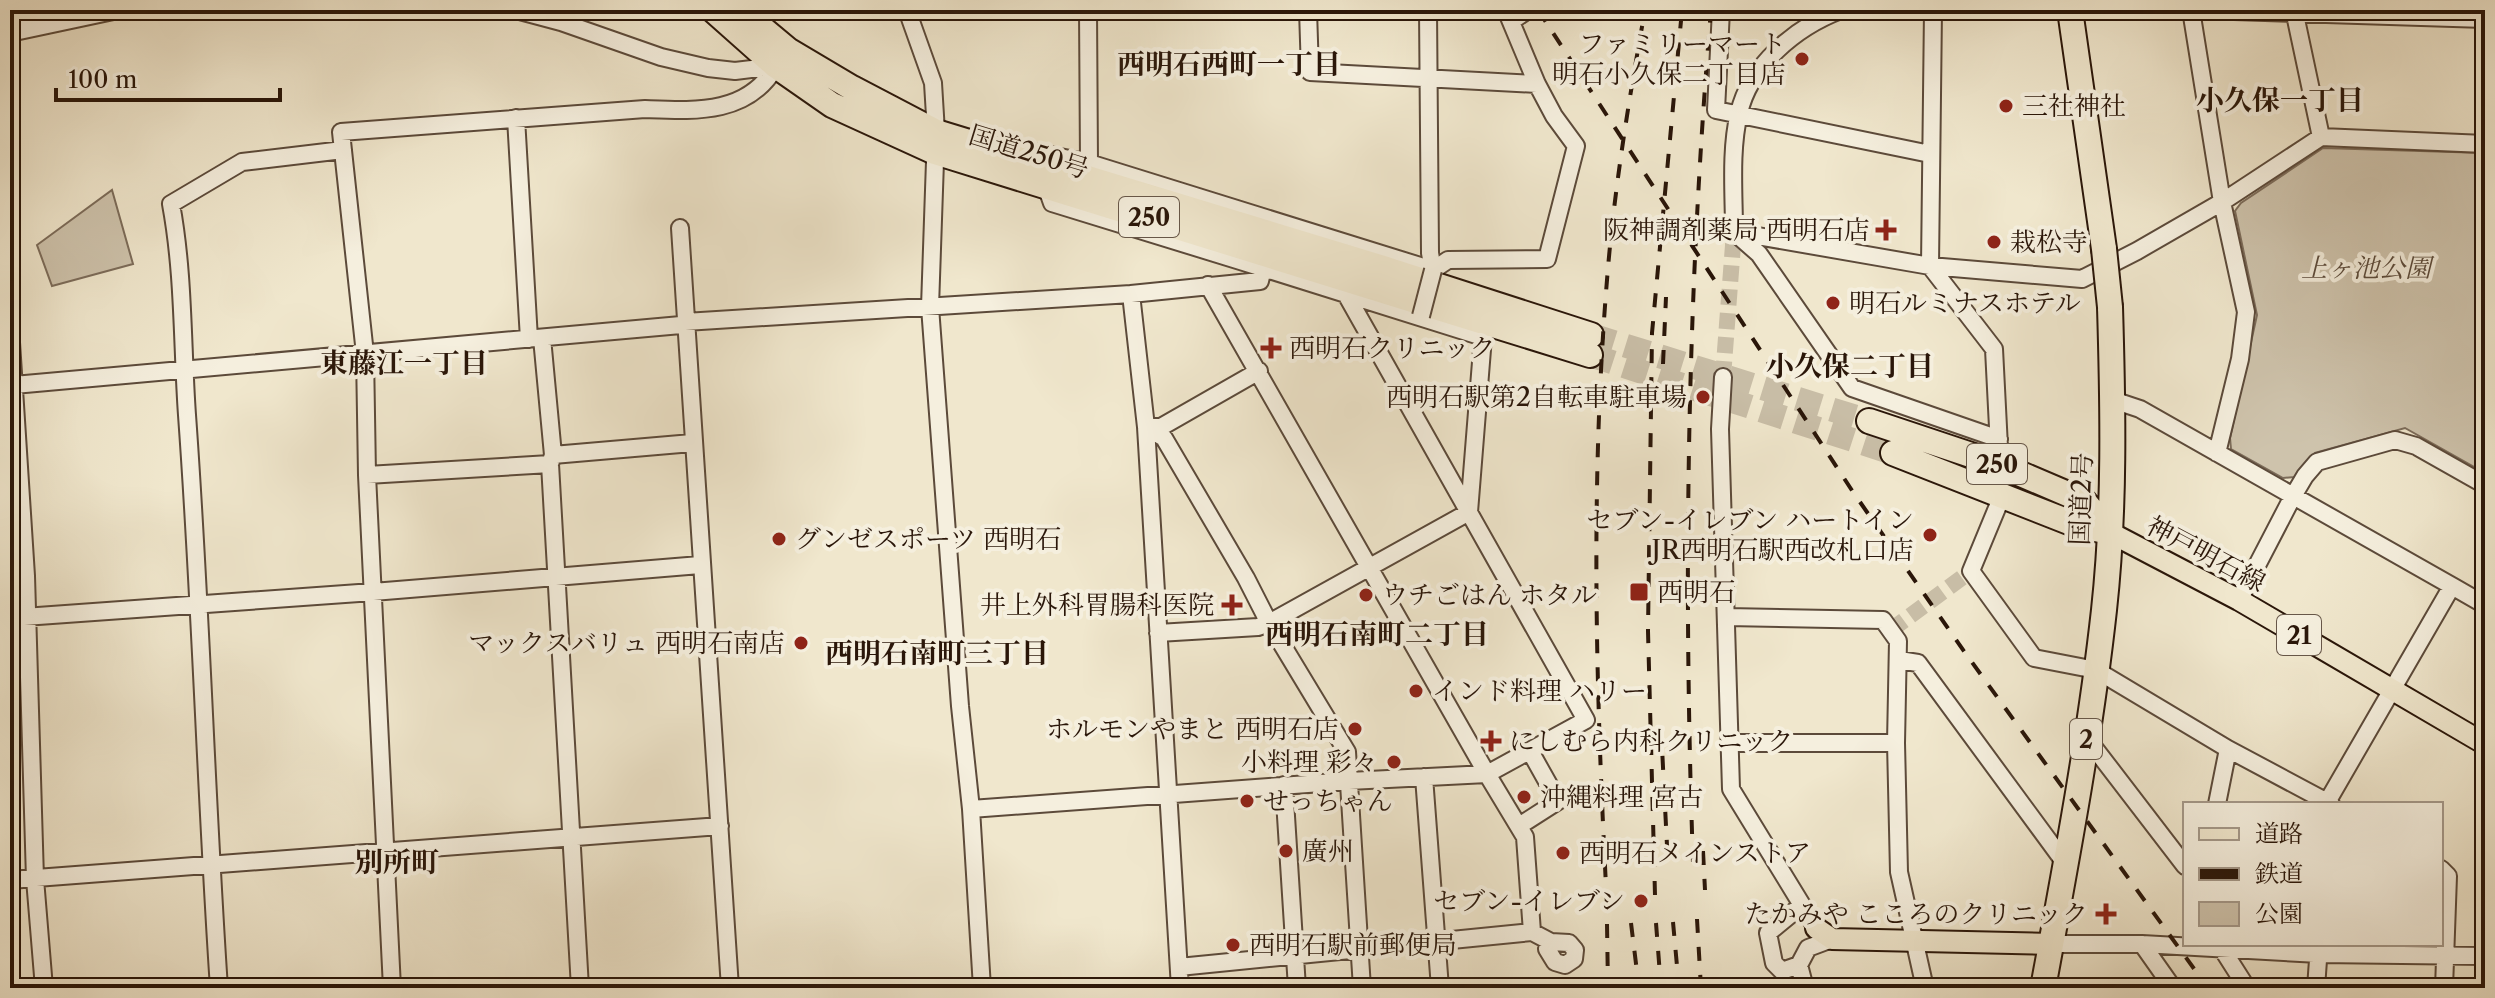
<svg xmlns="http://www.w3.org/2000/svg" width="2495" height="998" viewBox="0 0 2495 998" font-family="'Libre Caslon Text','Noto Serif JP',serif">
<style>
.green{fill:#cec3ac;stroke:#7c6c5a;stroke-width:2}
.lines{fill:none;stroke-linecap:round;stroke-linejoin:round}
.minor-tunnel{stroke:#c8bda6;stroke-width:16;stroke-dasharray:16 8;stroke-linecap:butt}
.highway-tunnel{stroke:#c8bda6;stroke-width:24;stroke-dasharray:24 12;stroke-linecap:butt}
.minor-casing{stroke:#5c4a3a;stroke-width:20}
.major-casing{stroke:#2a1609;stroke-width:24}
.highway-casing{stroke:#2a1609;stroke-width:28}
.minor{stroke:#f5efde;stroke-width:16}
.major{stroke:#f0e7cd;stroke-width:20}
.highway{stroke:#f0e7cd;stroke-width:24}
.rail{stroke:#2a1609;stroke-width:4;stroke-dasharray:14 14;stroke-linecap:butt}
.minor-bridge-casing{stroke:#5c4a3a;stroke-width:20;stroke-linecap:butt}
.highway-bridge-casing{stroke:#2a1609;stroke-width:28;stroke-linecap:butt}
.minor-bridge{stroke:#f5efde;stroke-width:16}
.highway-bridge{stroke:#f0e7cd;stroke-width:24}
.poi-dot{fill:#8f2418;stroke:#f5efde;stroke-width:3}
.labels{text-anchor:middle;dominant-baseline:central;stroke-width:8;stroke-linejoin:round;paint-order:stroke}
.shield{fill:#f5efde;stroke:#675749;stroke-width:2}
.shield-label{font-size:24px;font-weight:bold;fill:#2a1609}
.poi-label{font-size:26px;fill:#2a1609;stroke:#f5efde;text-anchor:start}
.street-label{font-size:26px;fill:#2a1609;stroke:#f5efde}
.park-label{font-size:26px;font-style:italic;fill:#5b4a3a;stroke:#f5efde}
.neighbourhood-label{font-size:28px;font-weight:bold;fill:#2a1609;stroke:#f5efde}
</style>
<rect width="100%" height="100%" fill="#f0e7cd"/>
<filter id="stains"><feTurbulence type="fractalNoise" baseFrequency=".0025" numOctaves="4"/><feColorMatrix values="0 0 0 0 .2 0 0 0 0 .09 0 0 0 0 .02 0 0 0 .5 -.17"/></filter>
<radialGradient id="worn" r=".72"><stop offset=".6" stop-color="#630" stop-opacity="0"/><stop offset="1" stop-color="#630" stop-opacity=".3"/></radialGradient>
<path class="green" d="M2323,148l162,5v320l-80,-45 -90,25 -20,24 -12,1 -52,-29 -1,-11 27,-123 -22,-104 6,-8z
M112,190l21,74 -81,22 -15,-41z"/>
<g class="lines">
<path class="minor-tunnel" d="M469,10h24
M1723,377l11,-145
M1891,630l80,-59"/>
<path class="highway-tunnel" d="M1591,335l278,86
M1590,355l303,98"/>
<defs>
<path id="minor" d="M516,10l45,12 100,35 47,11 27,3 41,-5 3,-4
M907,10l26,73 3,49 -6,175 30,399 11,103 11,179
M1088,10l1,153
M1308,10l2,62 227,12
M1428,10l2,243 3,17
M1721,10l-5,100 214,44
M1841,10c-45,17 -91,55 -102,103 -9,38 -5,80 -5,119l25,22 93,134 147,51
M1933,10l-3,256 64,83 5,98
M2191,10l31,192 24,110 -6,47 -23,94
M2203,10l282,9
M2294,10l27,127
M10,20l37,-10
M1513,20l15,-10
M10,33l108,-23
M516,118l13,221
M1026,150l63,13 344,107
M1046,186l6,17 211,65
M680,228l50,760
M1734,232l196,34 152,13 55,-28 85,-49 99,-65 164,7
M1433,270l15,-10 99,-1 29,-113 -22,-30 -17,-32 -31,-74
M1208,285l279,489 38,63 7,95
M1131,294l15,133 34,561
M10,327l16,249 9,303 9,109
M542,338l11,117 -3,9 30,524
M1723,377l-3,52 11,360 85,139
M14,385l667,-60 4,-3 446,-28 129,-13 3,-13 220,69 -14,175
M2113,400l27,9 312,177 -126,218
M1146,427l18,11 82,140 23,45 78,129 15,236
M1146,427h15l98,-56
M553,455l139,-12
M367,475l183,-11
M2002,496l-31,75 63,87 62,12 132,79 103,55
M2452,586l33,19
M2239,600l53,-102 13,-22 12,-14 78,-22 21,6 69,39
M1727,617l156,3 15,21 -2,102 3,129 26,116
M10,618l363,-26 327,-27
M1158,633l100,-6 11,-4 200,-111
M1899,660l19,3 147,200
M2086,737l99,129
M1730,743h166
M1424,777l16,211
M1284,785l13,203
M2217,804l11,-55
M971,809l378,-28 138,-7 99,-54 -239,-424
M1519,826l39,-25 -28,-50
M2441,869l7,7 -4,112
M10,880l710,-54
M1802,905l-34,28 6,30 8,8 17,-6 9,-17 24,-9
M2051,944h91l177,10 166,2
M2142,944l31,44
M2219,944l28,44
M1799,965l6,23
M1179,967l353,-35 19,10 18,1 6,7 -1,9 -9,6 -10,-3 -8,-13 2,-8
M219,988c-13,-191 -18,-382 -32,-573 -5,-71 -3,-141 -16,-211l71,-42 101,-12
M392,988l-25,-513 -2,-121 -24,-222 304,-23c50,2 103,6 131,-43
M2316,988l3,-42"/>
<path id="major" d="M2109,532l130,68 246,144
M1816,928l16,11 219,5"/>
<path id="highway" d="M713,10l63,56 56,39 103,47 655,203
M740,10l48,40 64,38 84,44 444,135 211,68
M2070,10l34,239
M1869,421l126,42 89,38 25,31
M1893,453l181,71 35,8
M2043,988c23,-125 47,-251 61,-378 11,-100 9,-203 6,-303"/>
</defs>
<use href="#minor" class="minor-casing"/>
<use href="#major" class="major-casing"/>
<use href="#highway" class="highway-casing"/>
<use href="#minor" class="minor"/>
<use href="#major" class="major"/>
<use href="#highway" class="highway"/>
<path class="rail" d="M1538,10l315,482 113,162 242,334
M1663,364l3,-67
M1661,728l7,137
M1703,851l2,39
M1693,862c-10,-287 -6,-566 18,-852
M1655,895l-7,-264 4,-298 30,-323
M1607,905c-11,-208 -17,-417 0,-625 7,-90 22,-181 38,-270
M1697,919l4,69
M1673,922l6,66
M1631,923l8,65
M1656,923l5,65
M1607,924l1,64"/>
<defs>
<path id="minor-bridge" d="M1421,316l12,-46"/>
<path id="highway-bridge" d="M2104,249l6,58"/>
</defs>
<use href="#minor-bridge" class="minor-bridge-casing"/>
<use href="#highway-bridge" class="highway-bridge-casing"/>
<use href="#minor-bridge" class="minor-bridge"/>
<use href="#highway-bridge" class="highway-bridge"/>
</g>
<g class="poi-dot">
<circle cx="1802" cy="59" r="8"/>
<circle cx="2006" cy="106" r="8"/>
<path d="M1882 218h8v8h8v8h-8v8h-8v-8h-8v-8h8z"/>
<circle cx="1994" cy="242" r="8"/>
<circle cx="1833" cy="303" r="8"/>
<path d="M1267 336h8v8h8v8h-8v8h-8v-8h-8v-8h8z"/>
<circle cx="1703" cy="397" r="8"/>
<circle cx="1930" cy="535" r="8"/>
<circle cx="779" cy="539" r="8"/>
<rect x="1629" y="582" width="20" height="20" rx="4"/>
<circle cx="1366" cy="595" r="8"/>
<path d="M1228 593h8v8h8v8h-8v8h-8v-8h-8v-8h8z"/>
<circle cx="801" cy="643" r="8"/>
<circle cx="1416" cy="691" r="8"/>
<circle cx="1355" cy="729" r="8"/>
<path d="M1487 729h8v8h8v8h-8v8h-8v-8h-8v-8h8z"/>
<circle cx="1394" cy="762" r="8"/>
<circle cx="1524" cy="797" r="8"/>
<circle cx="1247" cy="801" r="8"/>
<circle cx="1286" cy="851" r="8"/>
<circle cx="1563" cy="853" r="8"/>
<circle cx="1641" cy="901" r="8"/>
<path d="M2102 902h8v8h8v8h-8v8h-8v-8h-8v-8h8z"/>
<circle cx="1233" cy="945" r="8"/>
</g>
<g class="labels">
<g class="shield">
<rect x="1119" y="197" width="60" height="40" rx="6"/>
<rect x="1967" y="444" width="60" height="40" rx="6"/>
<rect x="2277" y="615" width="44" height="40" rx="6"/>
<rect x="2070" y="719" width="32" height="40" rx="6"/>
</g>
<g class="shield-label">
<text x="1149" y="217">250</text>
<text x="1997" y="464">250</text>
<text x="2299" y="635">21</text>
<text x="2086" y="739">2</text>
</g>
<g class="poi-label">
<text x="1786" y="44" text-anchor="end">ファミリーマート<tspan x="1786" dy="30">明石小久保二丁目店</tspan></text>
<text x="2022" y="106">三社神社</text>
<text x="1870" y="230" text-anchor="end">阪神調剤薬局 西明石店</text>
<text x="2010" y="242">栽松寺</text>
<text x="1849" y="303">明石ルミナスホテル</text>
<text x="1289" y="348">西明石クリニック</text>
<text x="1687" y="397" text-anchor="end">西明石駅第2自転車駐車場</text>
<text x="1914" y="520" text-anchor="end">セブン-イレブン ハートイン<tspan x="1914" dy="30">JR西明石駅西改札口店</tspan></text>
<text x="795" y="539">グンゼスポーツ 西明石</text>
<text x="1657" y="592">西明石</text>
<text x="1382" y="595">ウチごはん ホタル</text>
<text x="1214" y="605" text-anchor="end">井上外科胃腸科医院</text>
<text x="785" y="643" text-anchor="end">マックスバリュ 西明石南店</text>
<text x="1432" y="691">インド料理 ハリー</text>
<text x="1339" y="729" text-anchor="end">ホルモンやまと 西明石店</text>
<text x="1509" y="741">にしむら内科クリニック</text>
<text x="1378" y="762" text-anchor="end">小料理 彩々</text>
<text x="1540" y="797">沖縄料理 宮古</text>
<text x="1263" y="801">せっちゃん</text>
<text x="1302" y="851">廣州</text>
<text x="1579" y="853">西明石メインストア</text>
<text x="1625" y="901" text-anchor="end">セブン-イレブン</text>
<text x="2088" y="914" text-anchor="end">たかみや こころのクリニック</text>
<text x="1249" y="945">西明石駅前郵便局</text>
</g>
<g class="street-label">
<text transform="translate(1029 152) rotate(17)">国道250号</text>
<text transform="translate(2081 499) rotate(-88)">国道2号</text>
<text transform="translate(2206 554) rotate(28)">神戸明石線</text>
</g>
<g class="park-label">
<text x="2366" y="268">上ヶ池公園</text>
</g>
<g class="neighbourhood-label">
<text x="1229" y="64">西明石西町一丁目</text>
<text x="2280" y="100">小久保一丁目</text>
<text x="404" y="363">東藤江一丁目</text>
<text x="1850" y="366">小久保二丁目</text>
<text x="1377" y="634">西明石南町二丁目</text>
<text x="937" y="653">西明石南町三丁目</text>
<text x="397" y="862">別所町</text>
</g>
</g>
<rect width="2495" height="998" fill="none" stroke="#f0e7cd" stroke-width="40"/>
<rect x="12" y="12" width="2471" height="974" fill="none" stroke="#2a1609" stroke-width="4"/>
<rect x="20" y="20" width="2455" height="958" fill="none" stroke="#2a1609" stroke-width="2"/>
<rect x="2183" y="802" width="260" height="144" fill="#f5efde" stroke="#a49889" stroke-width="2"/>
<rect x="2199" y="828" width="40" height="12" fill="#f0e7cd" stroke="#a49889" stroke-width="2"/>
<text x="2255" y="842" font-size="24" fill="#2a1609">道路</text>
<rect x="2199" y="868" width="40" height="12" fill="#2a1609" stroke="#a49889" stroke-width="2"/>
<text x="2255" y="882" font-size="24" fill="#2a1609">鉄道</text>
<rect x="2199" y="902" width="40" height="24" fill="#cec3ac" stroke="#a49889" stroke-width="2"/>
<text x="2255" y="922" font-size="24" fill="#2a1609">公園</text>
<path d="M56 88v12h224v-12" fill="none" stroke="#2a1609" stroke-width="4"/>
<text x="68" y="88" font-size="24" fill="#2a1609" stroke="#f5efde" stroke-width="6" paint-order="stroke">100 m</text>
<rect width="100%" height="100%" filter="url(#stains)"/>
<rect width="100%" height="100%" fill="url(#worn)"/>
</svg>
